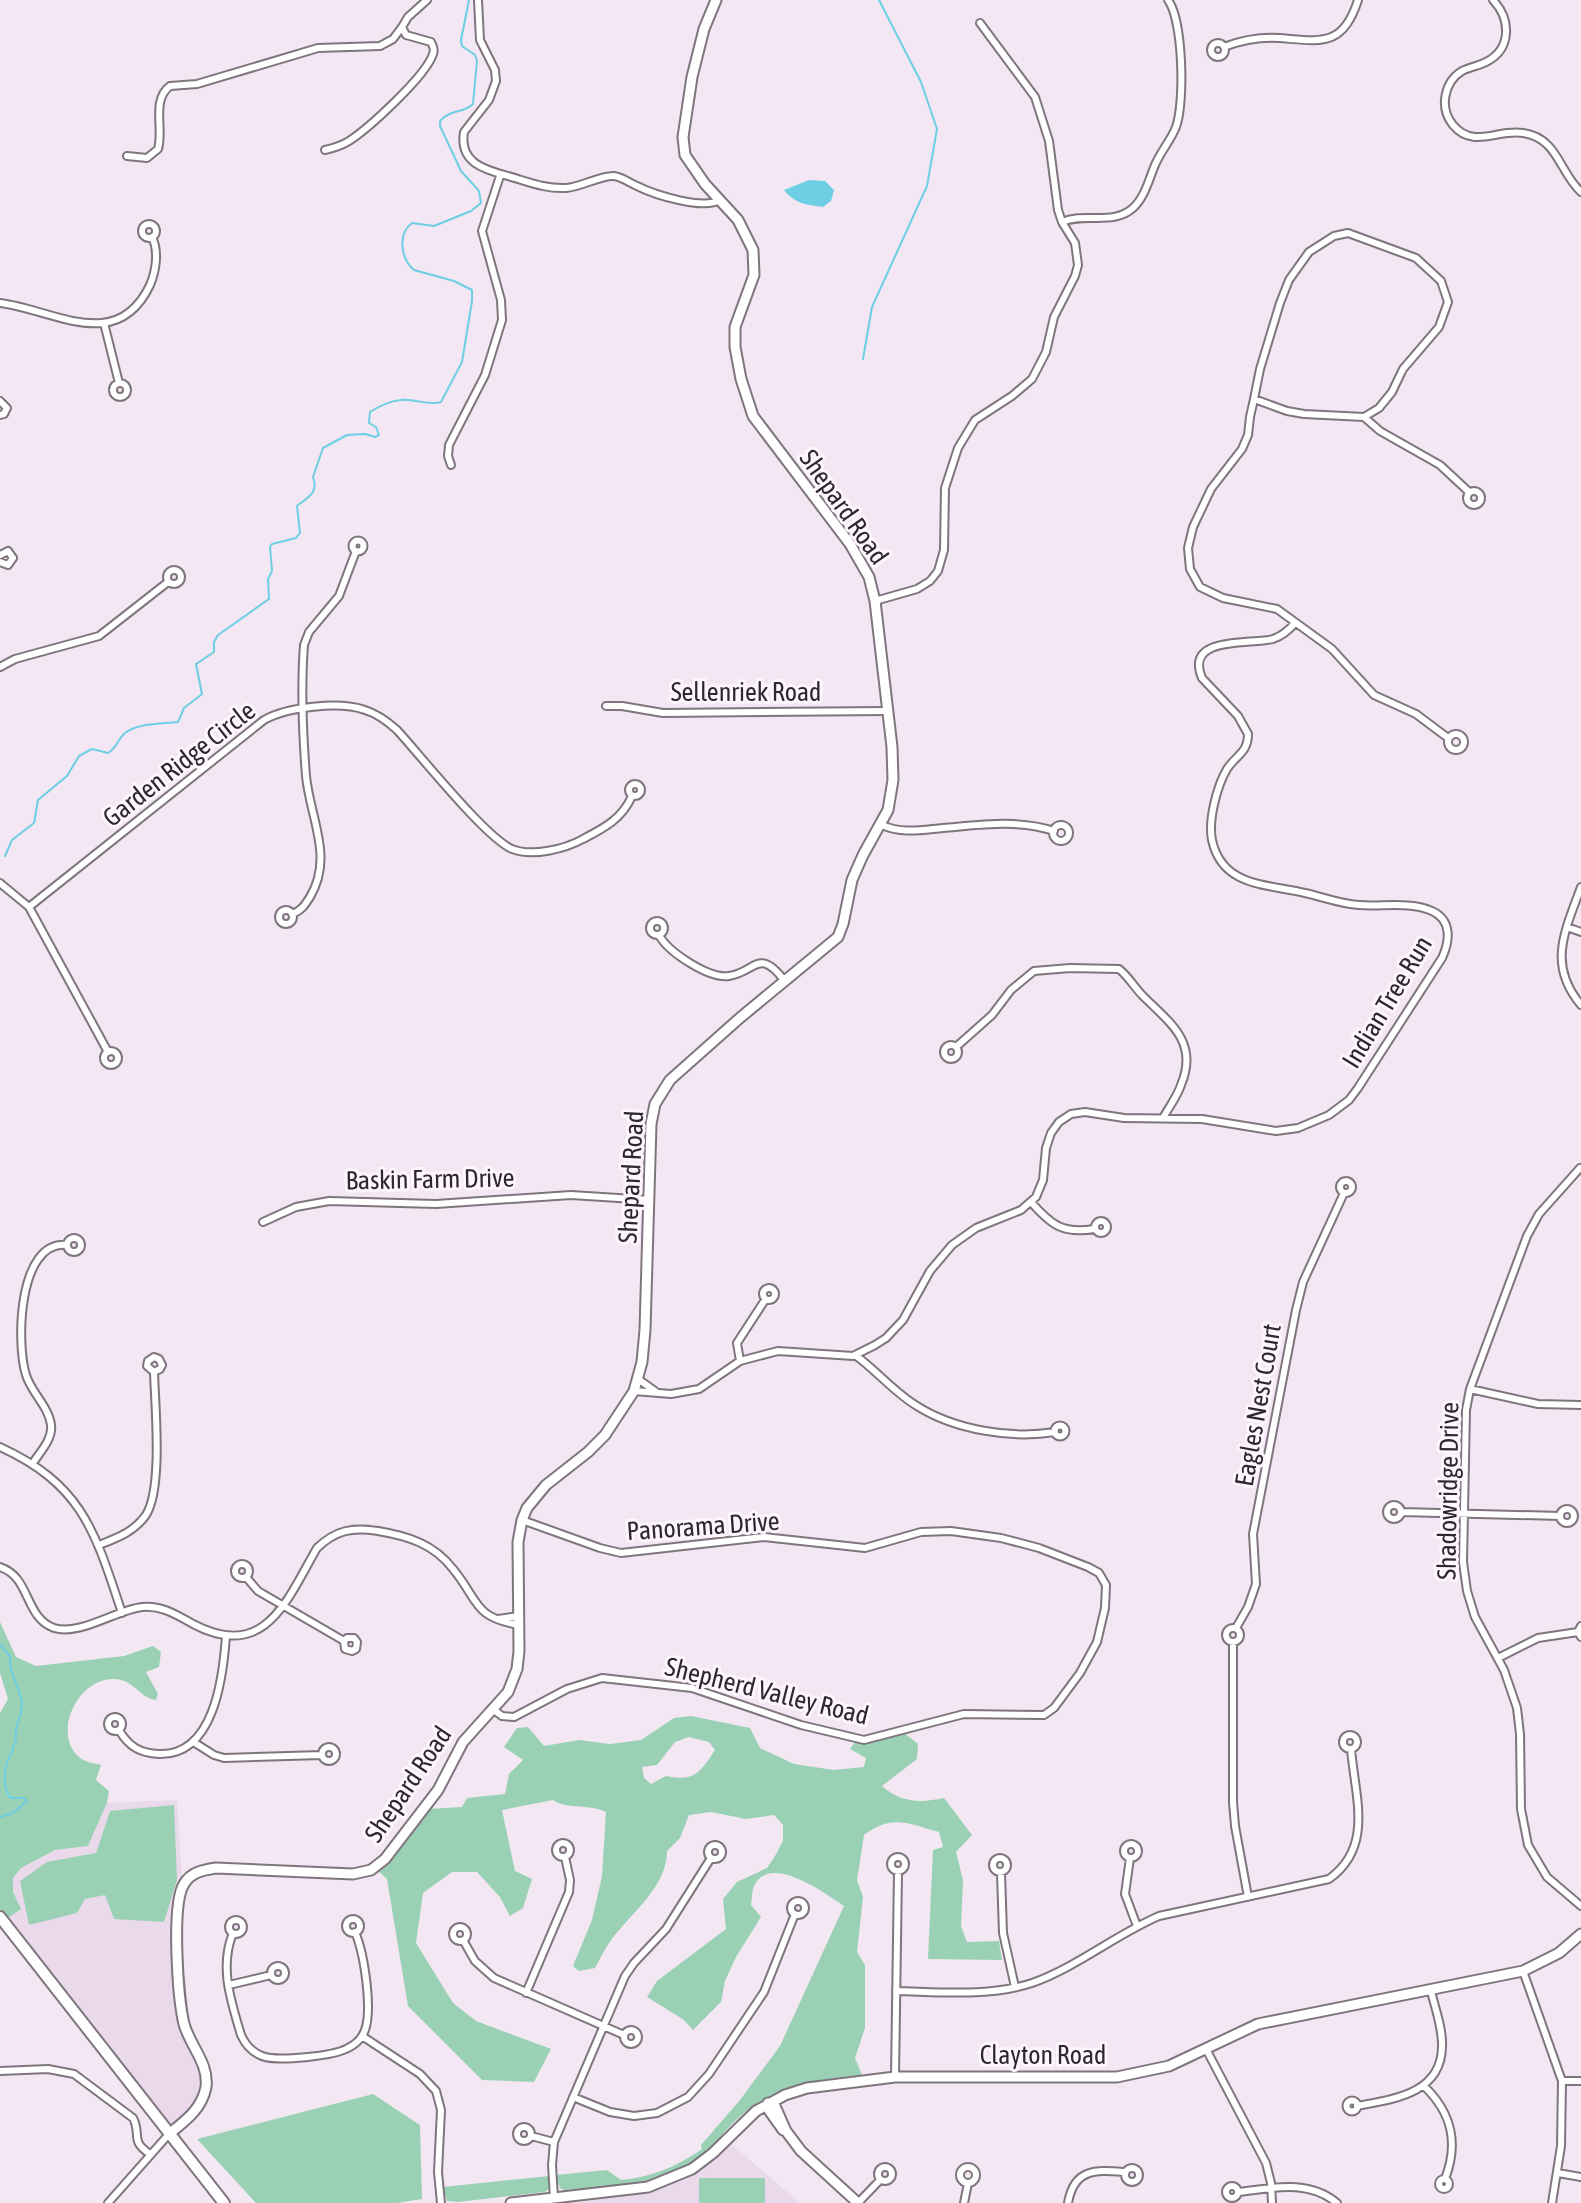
<svg xmlns="http://www.w3.org/2000/svg" width="1581" height="2203" viewBox="0 0 1581 2203" font-family="'Asap Condensed',sans-serif">
<style>
.built{fill:#e9d9ea}
.green{fill:#9ad1b5;fill-rule:evenodd}
.water{fill:#6ecee4}
.lines{fill:none;stroke-linecap:round;stroke-linejoin:round}
.stream{stroke:#6ecee4;stroke-width:2}
.street-casing{stroke:#7e757e;stroke-width:10}
.secondary-casing{stroke:#7e757e;stroke-width:13}
.primary-casing{stroke:#7e757e;stroke-width:14}
.street{stroke:#fff;stroke-width:6}
.secondary{stroke:#fff;stroke-width:9}
.primary{stroke:#fff;stroke-width:10}
.labels{text-anchor:middle;dominant-baseline:central;stroke-width:6;stroke-linejoin:round;paint-order:stroke}
.street-label{font-size:26px;fill:#2d282d;stroke:#fef5fe}
</style>
<rect width="100%" height="100%" fill="#f2e7f2"/>
<path class="built" d="M177,1800l5,79 -3,124 22,79 -8,24 -16,16 -6,1 -7,-3 -156,-202 12,-9 -7,-17v-14l8,-10 34,-18 33,-4 19,-43z
M730,2143l70,60h-224l79,-12 28,-11 33,-22z"/>
<path class="green" d="M0,1622l16,35 20,9 88,-10 29,-10 8,6 -2,15 -13,5 12,22 -2,6c-17,-2 -22,-22 -44,-21 -37,1 -62,60 -29,81 5,2 13,4 18,5l-5,15 13,11 -2,12 -19,43 -33,4 -34,18 -8,10v14l8,17 -13,9 -8,-9v-196l8,-14 -8,-26z
M691,1716l59,12 10,20 34,16 40,6 30,-3 2,-9 -16,-9 6,-8 23,-1 24,-8 15,12 -1,15 -35,27c19,17 38,17 62,12l28,37 -16,17 7,28 -2,46 6,16 32,-1 3,19 -74,-1 5,-109 10,-3 -4,-15c-32,-9 -47,-18 -75,3l-7,45 6,17 -6,55 8,13v63l-10,30 7,17c-46,5 -89,11 -125,44 -18,17 -31,38 -53,50 -35,18 -82,20 -120,21l-4,-2 -4,-13 51,-5 14,10c31,-3 55,-13 81,-31l-1,-4 39,-45 40,-54 64,-140c-18,-12 -74,-54 -90,-20 -2,4 -2,13 -3,19l10,12 -25,40 -11,24 -4,21 -28,28 -9,-10 -37,-23 10,-16 69,-52 -3,-30 14,-17 30,-14 8,-12 8,-15v-16l-9,-10 -28,4 -35,-7 -22,3 -9,23 -13,13c0,36 -36,62 -56,89 -6,8 -11,19 -16,28l-16,3 -6,-5 19,-46 10,-44 4,-64c-19,-9 -39,-2 -53,-12l-51,10 13,61 17,8 -9,29 -13,8 -10,-19 -23,-25h-25l-29,21 -7,50 37,60 23,18 75,28 -17,33 -52,-2 -74,-74 -21,-127 -10,-9 51,-61 34,-2 5,-9 38,-4 4,-20 14,-14 -19,-13 13,-19 11,-1 16,19 35,-6 31,4 31,-4 33,-22zM689,1737l20,5 6,8c-15,23 -21,32 -49,26l-15,8 -7,-6 -2,-11 15,-2 18,-23z
M174,1805l3,75 -13,42 -50,-3 -9,-24 -20,4 -8,14 -48,12 -9,-44 27,-19 49,-9 14,-42z
M373,2094l47,31 2,74 -25,4h-141l-59,-64z
M550,2176l-1,13 -4,3 -87,10 -11,-1 -4,-14z
M699,2178h66v25h-66z"/>
<path class="water" d="M809,180l16,1 9,9 -3,11 -8,6c-17,-2 -29,-4 -39,-17z"/>
<g class="lines">
<path class="stream" d="M863,359l9,-52 55,-121 10,-57 -16,-47 -42,-82
M5,856l7,-16 22,-17 4,-23 29,-24 12,-20 13,-7 16,4c9,-5 9,-13 17,-20 13,-10 37,-9 53,-11l6,-14 18,-14 -6,-30 18,-12v-10l4,-7 51,-36 -1,-20 4,-8 -2,-24 2,-3 24,-6 4,-5 -3,-27c11,-9 22,-13 16,-29l10,-29 24,-13 18,-1 10,3 4,-2 -3,-8 -7,-4 1,-11c10,-6 19,-11 31,-12 13,-2 26,6 40,2l21,-40 10,-61v-11l-18,-9 -40,-11c-13,-11 -17,-36 -2,-47l22,3 37,-15 10,-8 -2,-12 -18,-20 -21,-45v-5c12,-13 23,-7 33,-17l4,-43 -2,-6 -13,-9 -1,-6 8,-40
M0,1645l10,11c-2,17 11,32 12,48 0,14 -9,24 -6,37l-3,5c0,9 -5,11 -7,19 -2,11 -2,26 5,33h13l3,3 -14,12 -13,4"/>
<defs>
<path id="street" d="M478,0l2,40 15,30 1,11 -7,19 -25,32c-6,36 30,39 54,47 16,5 31,10 48,9 15,-1 35,-13 48,-12 8,1 16,7 23,10 18,9 66,24 83,14
M1493,0c18,19 19,49 -7,62 -8,4 -16,5 -24,9 -18,11 -23,37 -9,54 20,24 44,4 70,8 35,5 36,39 58,59
M1211 50a7 7 0 1 1 14 0a7 7 0 1 1-14 0Z
M1224,47c18,-7 36,-10 55,-9 41,3 64,10 79,-38
M325,150c9,-2 16,-4 24,-9 20,-13 77,-65 84,-87 2,-6 0,-7 -2,-12l-25,-7 -4,-8 6,-10 19,-17
M127,156l20,2 11,-9c6,-20 -7,-49 12,-63l27,-2 121,-36 62,-2 13,-7 9,-12
M1062,222c23,-10 51,4 71,-14 12,-11 16,-29 22,-43 6,-14 16,-25 21,-38 9,-25 7,-107 -8,-127
M142 231a7 7 0 1 1 14 0a7 7 0 1 1-14 0Z
M0,303c52,6 117,52 150,-18 6,-14 9,-34 2,-48
M104,323l15,60
M113 390a7 7 0 1 1 14 0a7 7 0 1 1-14 0Z
M1254,399l33,12 17,3 60,3 15,-9 13,-16 11,-23 36,-42 9,-25 -7,-21 -25,-23 -68,-25 -14,3 -25,16 -20,28 -9,23 -20,66 -6,30 -4,18 -2,18 -6,14 -31,40 -18,38 -5,21 2,21 10,18 23,11 54,11 55,40 42,46 42,19 32,24
M0,401l7,7 -3,6 -4,1
M1364,417l16,14 60,34 29,27
M451,465l-3,-9 1,-11 36,-70 17,-55 -1,-20 -19,-69 18,-55
M1467 498a7 7 0 1 1 14 0a7 7 0 1 1-14 0Z
M352.5 546a5.5 5.5 0 1 1 11 0a5.5 5.5 0 1 1-11 0Z
M0,555l8,-4 5,7 -5,7 -8,-3
M167 577a7 7 0 1 1 14 0a7 7 0 1 1-14 0Z
M875,601l42,-12 13,-8 8,-10 6,-21 1,-62 13,-40 17,-28 37,-24 20,-17 14,-27 8,-35 21,-41 3,-11 -3,-22 -13,-21 -4,-12 -9,-69 -14,-44 -55,-74
M0,667l15,-8 84,-23 69,-54
M606,706h16l41,7 224,-2
M1448 742a8 8 0 1 1 16 0a8 8 0 1 1-16 0Z
M629 790a6 6 0 1 1 12 0a6 6 0 1 1-12 0Z
M882,825c20,9 39,5 61,3 36,-3 76,-9 111,3
M1053 833a8 8 0 1 1 16 0a8 8 0 1 1-16 0Z
M0,883l29,24 79,145
M1581,887c-16,44 -34,78 0,118
M29,907l235,-187c23,-13 75,-19 101,-10 13,4 22,11 32,20 23,25 89,108 115,119 20,8 53,0 71,-10 21,-11 39,-20 49,-43
M279 917a7 7 0 1 1 14 0a7 7 0 1 1-14 0Z
M292,914c9,-3 13,-9 18,-17 24,-40 0,-79 -4,-121 -3,-38 -5,-92 -2,-131l5,-13 30,-36 17,-45
M650 928a7 7 0 1 1 14 0a7 7 0 1 1-14 0Z
M1567,927l14,5
M659,935c9,17 50,44 70,41 27,-4 29,-29 55,4
M944 1052a7 7 0 1 1 14 0a7 7 0 1 1-14 0Z
M956,1047l36,-32 19,-25 23,-19 36,-3 49,1c10,8 15,18 24,27 27,27 56,46 38,89 -4,12 -12,22 -18,33
M104 1058a7 7 0 1 1 14 0a7 7 0 1 1-14 0Z
M1580,1168l-41,46 -12,22 -57,153 -4,21 -3,152 4,29 8,26 29,53 13,38 3,26 1,75 7,36 19,32 34,29
M1340 1187a6 6 0 1 1 12 0a6 6 0 1 1-12 0Z
M1031,1202c20,23 32,32 63,27
M1095 1227a6 6 0 1 1 12 0a6 6 0 1 1-12 0Z
M263,1222l33,-15 33,-6 107,3 135,-9 79,5
M67 1245a7 7 0 1 1 14 0a7 7 0 1 1-14 0Z
M763 1294a6 6 0 1 1 12 0a6 6 0 1 1-12 0Z
M855,1355c22,16 40,38 62,51 38,24 94,33 138,26
M740,1361l-3,-18 28,-43
M638,1379l17,12
M1470,1389l68,15 43,1
M634,1391l37,3 28,-5 41,-28 38,-10 75,5 22,-11 11,-7 17,-18 27,-49 22,-26 24,-17 45,-18 15,-13 7,-17 3,-32 5,-15 8,-11 12,-8 14,-2 39,6 78,1 74,12 22,-3 31,-13 20,-15 9,-12 84,-130c8,-17 10,-38 -10,-47 -22,-10 -50,-4 -73,-6 -19,-1 -36,-8 -54,-12 -38,-9 -83,-6 -93,-53 -4,-20 5,-54 15,-71 9,-14 21,-16 21,-35l-10,-18 -36,-38c-18,-43 49,-33 71,-39 9,-3 16,-9 22,-16
M1054.5 1431a5.5 5.5 0 1 1 11 0a5.5 5.5 0 1 1-11 0Z
M0,1447c83,38 95,85 122,166
M33,1463c7,-11 20,-24 18,-38 -2,-18 -20,-33 -25,-50 -10,-32 -8,-135 41,-130
M1387 1512a7 7 0 1 1 14 0a7 7 0 1 1-14 0Z
M1560 1516a7 7 0 1 1 14 0a7 7 0 1 1-14 0Z
M1401,1512l159,4
M99,1545c18,-7 35,-13 47,-30 17,-27 9,-109 8,-143l-7,-6 1,-5 6,-4 5,2 3,6 -2,4 -6,3
M235 1571a7 7 0 1 1 14 0a7 7 0 1 1-14 0Z
M0,1567c31,10 24,50 54,61 26,8 62,-18 88,-21 20,-2 35,8 51,17 72,38 94,-24 124,-76 19,-18 35,-21 61,-17 30,5 56,13 75,38 26,31 19,48 66,56
M246,1577l12,14 86,50 3,-3h7l3,4 -1,7 -4,2 -7,-2 -1,-8
M498,1619l21,-3
M1581,1626l-3,6 3,5
M1226 1635a7 7 0 1 1 14 0a7 7 0 1 1-14 0Z
M1236,1628l12,-21 8,-23 -3,-50 43,-224 7,-28 41,-89
M1233,1642v160l2,24 13,71
M1498,1658l40,-20 40,-6
M494,1710l8,6 12,1 53,-28 35,-11 90,10 109,37 63,15 100,-26 80,1 10,-7 26,-35 17,-31 8,-34 1,-23 -7,-12 -11,-6 -49,-19 -38,-10 -50,-7 -30,1 -56,16 -101,-11 -143,16 -21,-5 -78,-28
M108 1724a7 7 0 1 1 14 0a7 7 0 1 1-14 0Z
M119,1730c10,17 21,23 40,24 55,2 64,-76 67,-118
M1343 1742a7 7 0 1 1 14 0a7 7 0 1 1-14 0Z
M195,1743l19,12 10,3 98,-3
M322 1754a7 7 0 1 1 14 0a7 7 0 1 1-14 0Z
M556 1850a7 7 0 1 1 14 0a7 7 0 1 1-14 0Z
M1124 1851a7 7 0 1 1 14 0a7 7 0 1 1-14 0Z
M708 1852a7 7 0 1 1 14 0a7 7 0 1 1-14 0Z
M891 1864a7 7 0 1 1 14 0a7 7 0 1 1-14 0Z
M1130,1858l-5,36 12,32
M993 1865a7 7 0 1 1 14 0a7 7 0 1 1-14 0Z
M1001,1873l2,60 12,54
M791 1908a7 7 0 1 1 14 0a7 7 0 1 1-14 0Z
M346 1926a7 7 0 1 1 14 0a7 7 0 1 1-14 0Z
M229 1927a7 7 0 1 1 14 0a7 7 0 1 1-14 0Z
M453 1934a7 7 0 1 1 14 0a7 7 0 1 1-14 0Z
M233,1933c-14,34 -2,68 8,102 4,9 11,17 21,21 15,6 72,0 86,-8 6,-3 11,-7 14,-12 13,-18 2,-83 -7,-104
M463,1940l12,21 19,17 130,57
M271 1973a7 7 0 1 1 14 0a7 7 0 1 1-14 0Z
M1523,1971l39,110 -1,65 -9,57
M229,1985l42,-10
M896,1991c45,1 93,6 136,-8 45,-16 83,-48 127,-67l170,-37c45,-32 26,-82 22,-130
M526,1993l43,-101 1,-12 -5,-23
M624 2037a7 7 0 1 1 14 0a7 7 0 1 1-14 0Z
M362,2036l58,38 16,17 5,19 -3,62 3,31
M1206,2049l60,114 5,20 1,20
M0,2071l48,-2 26,5 59,44c9,17 -4,22 17,36
M895,2077l3,-205
M1562,2081h19
M1424,2086c28,27 35,57 21,93
M573,2097l37,15 24,4 23,-3 31,-16 21,-23 55,-82 31,-78
M1346.5 2106a5.5 5.5 0 1 1 11 0a5.5 5.5 0 1 1-11 0Z
M1357,2106c36,-7 84,-12 85,-59 1,-18 -7,-39 -11,-56
M517 2134a7 7 0 1 1 14 0a7 7 0 1 1-14 0Z
M531,2136l23,6
M878 2174a7 7 0 1 1 14 0a7 7 0 1 1-14 0Z
M960 2175a8 8 0 1 1 16 0a8 8 0 1 1-16 0Z
M1125 2175a7 7 0 1 1 14 0a7 7 0 1 1-14 0Z
M1558,2173l23,4
M1439 2184a5 5 0 1 1 10 0a5 5 0 1 1-10 0Z
M1226 2192a6 6 0 1 1 12 0a6 6 0 1 1-12 0Z
M1239,2192c34,-4 69,-13 98,11
M554,2198l-2,-33 2,-23 71,-166 9,-13 32,-34 45,-71
M108,2203l61,-69
M858,2203l22,-23
M964,2203l4,-20
M1068,2203c6,-35 28,-33 56,-31"/>
<path id="secondary" d="M768,2103l7,3 11,25 15,20 57,52
M769,2105l-1,4 15,21
M169,2134c16,-13 33,-25 37,-47 3,-24 -16,-41 -22,-63 -6,-25 -13,-120 0,-140 7,-12 19,-14 32,-16l137,6 18,-4 14,-11 53,-69 25,-48 45,-50 9,-23 2,-18 -1,-109 4,-22 5,-12 19,-23 42,-33 17,-17 29,-44 8,-29 3,-32 6,-206 4,-20 15,-24 71,-63 97,-80 5,-13 9,-44 11,-25 25,-45 5,-30 -1,-33 -17,-146 -6,-24 -19,-33 -97,-128 -12,-37 -6,-32v-20l19,-52 -1,-25 -15,-30 -33,-36 -20,-29 -2,-18 9,-60 12,-48 12,-29
M511,2203l137,-16 44,-18 21,-16 43,-42 29,-16 22,-7 88,-11h222l52,-11 89,-42 265,-53 36,-18 22,-19"/>
<path id="primary" d="M0,1917l224,286"/>
</defs>
<use href="#street" class="street-casing"/>
<use href="#secondary" class="secondary-casing"/>
<use href="#primary" class="primary-casing"/>
<use href="#street" class="street"/>
<use href="#secondary" class="secondary"/>
<use href="#primary" class="primary"/>
</g>
<g class="labels">
<g class="street-label">
<text transform="translate(844 507) rotate(55)">Shepard Road</text>
<text x="746" y="692">Sellenriek Road</text>
<text transform="translate(179 764) rotate(-38)">Garden Ridge Circle</text>
<text transform="translate(1387 1002) rotate(-59)">Indian Tree Run</text>
<text transform="translate(631 1177) rotate(-87)">Shepard Road</text>
<text transform="translate(430 1179) rotate(-1)">Baskin Farm Drive</text>
<text transform="translate(1258 1405) rotate(-80)">Eagles Nest Court</text>
<text transform="translate(1448 1491) rotate(-89)">Shadowridge Drive</text>
<text transform="translate(703 1526) rotate(-4)">Panorama Drive</text>
<text transform="translate(767 1691) rotate(14)">Shepherd Valley Road</text>
<text transform="translate(408 1784) rotate(-56)">Shepard Road</text>
<text x="1043" y="2055">Clayton Road</text>
</g>
</g>
</svg>
